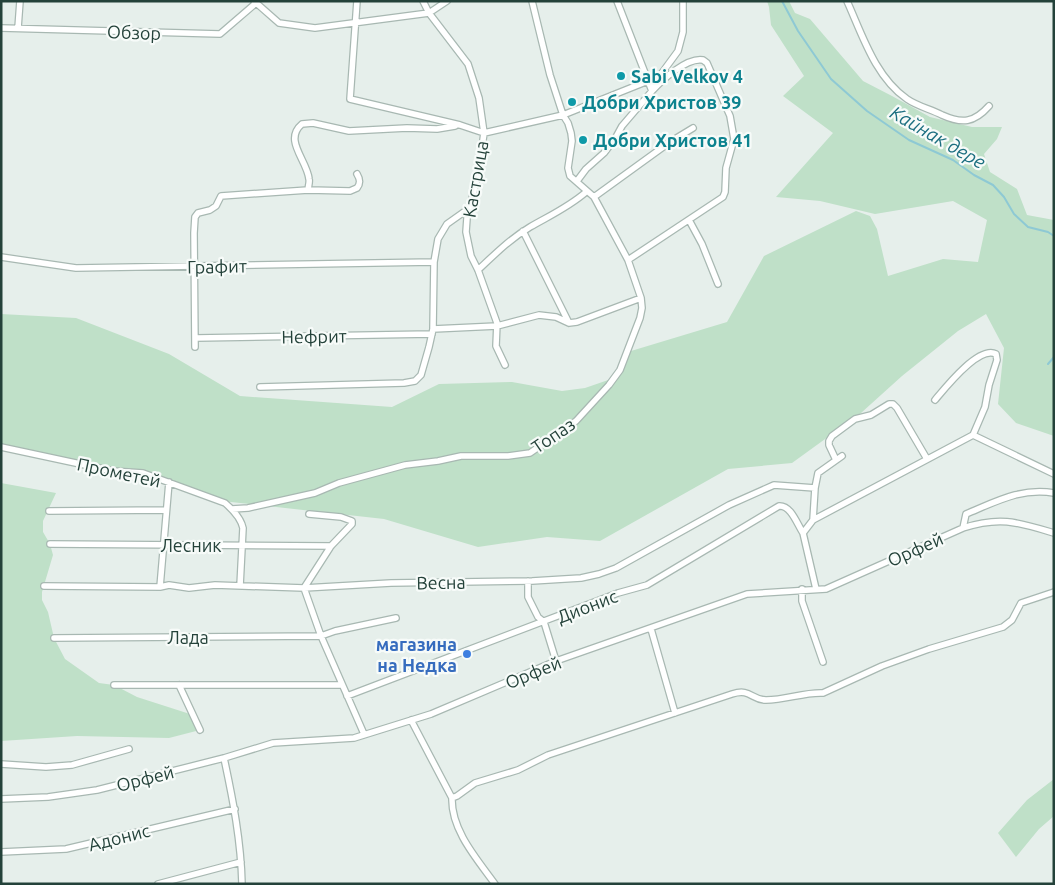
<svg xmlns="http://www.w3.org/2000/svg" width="1055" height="885" viewBox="0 0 1055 885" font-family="Ubuntu,sans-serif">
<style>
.green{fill:#bfe0c8}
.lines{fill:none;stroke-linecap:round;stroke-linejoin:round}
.stream{stroke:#8ec9d4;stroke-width:2}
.minor-casing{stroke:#a8b8b2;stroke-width:8}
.minor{stroke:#fff;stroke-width:5.5}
.culture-dot{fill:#0f9aa8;stroke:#f7fbf9;stroke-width:2}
.shop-dot{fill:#3f7fe0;stroke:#f7fbf9;stroke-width:2}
.labels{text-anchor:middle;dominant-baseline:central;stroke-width:4.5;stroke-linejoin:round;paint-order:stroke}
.street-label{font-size:18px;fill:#24423a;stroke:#f7fbf9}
.culture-label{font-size:18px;font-weight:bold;fill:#0d838f;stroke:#f7fbf9;text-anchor:start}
.shop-label{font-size:18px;font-weight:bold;fill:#366cbe;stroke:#f7fbf9;text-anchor:end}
.water-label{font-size:19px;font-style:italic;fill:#1c6f80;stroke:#f7fbf9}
</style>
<rect width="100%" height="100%" fill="#e6efeb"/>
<path class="green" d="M767,1h22l6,12 15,6 53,62 29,15 38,21 42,10h30l-5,12 -13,15 6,18 27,17 10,26 27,5v216l-38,-13 -18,-19 6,-56 -18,-34 -28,17 -56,45 -41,37 -69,50 -64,6 -128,72 -53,-4 -69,10 -94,-28 -171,-19 -70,-27 -30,-2 -112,-24v-133l75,4 93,36 71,42 152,11 47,-23 73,-2 50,9 23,-3 29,-10 9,-18 8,-9 96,-29 37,-66 92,-45 14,5 7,13 11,47 55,-17 35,3 9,-42 -34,-19 -78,13 -55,-13 -44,-4 57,-64 -50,-37 21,-20 -33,-51 -2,-18z
M1,483l55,10 -13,28v11l7,12 3,11 -11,37v8l6,12 6,26 11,21 34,24 15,2 23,12 56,18 7,15 -31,8 -92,-2 -76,5z
M1054,779v37l-15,13 -23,28 -18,-24 29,-33z"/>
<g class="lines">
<path class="stream" d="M782,1l16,30 33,48 36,32 42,29 44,20 21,15 19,10 11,12 10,17 14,13 20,5 6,4
M1048,364l6,-7"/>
<defs>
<path id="minor" d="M254,1l25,22 36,5 114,-15 18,-12
M357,1l-7,98 110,26 24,8 79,-18 85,-34
M423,1l6,12 39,51 11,34 5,35 -6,42 -11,43 -1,14 5,24 7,14 19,53 -1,23 9,19
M617,1l35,90c10,-11 35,-34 51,-31l4,3 23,53 4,23 -8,29 -1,24 -2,5 -95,63
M847,1c15,33 28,76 60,98 10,7 23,10 35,16 20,9 32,8 47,-9
M1,28l219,6 36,-31
M18,28l2,-27
M577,181l9,-12 18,-16 12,-16 6,-11 30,-35 4,-10 22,-30 5,-19v-31
M308,190c0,-3 2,-8 1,-11 -2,-19 -26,-39 -7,-55l11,-1 36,8 58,-3 30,1 18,-3
M594,197l76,-55 23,-14
M689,220l13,24 16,40
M523,231l46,92
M1,257l75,11 358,-6
M478,270c17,-16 32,-31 52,-43 19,-11 39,-20 56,-35
M433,329l64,-3 42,-11 17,2 13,6 8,-1 64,-24
M196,338l236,-4
M195,347l-1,-114 1,-16 3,-4 12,-3 6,-4 5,-10 87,-6 42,1 7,-3c4,-5 3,-9 0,-14
M260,387l144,-4 11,-2 6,-6 8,-28 4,-18 1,-67 4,-23 9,-15 24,-17
M935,400c10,-12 44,-55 61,-46l1,6 -8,25 -4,22 -12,28
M973,435l81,39
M1,447l112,24 30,2 82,30c7,6 16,16 18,25l-3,58
M836,460l-7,-15v-4l3,-5 23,-17 16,-4 18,-11h4l4,4 30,51
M232,509l16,-1 67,-15 24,-10 66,-18 33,-4 23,-5h47l22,-3 46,-32 33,-36 11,-15 20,-52 2,-10 -1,-10 -13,-38 -34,-63 -24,-21 -2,-8 4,-27 -1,-8 -3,-10 -5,-8 -13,-40 -18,-74
M49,511l117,-1
M309,514l32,3 11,4v3l-21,22 -27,42 17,48 43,98
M813,520l160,-85
M963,528l3,-14c29,-12 56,-27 88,-21
M50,544l281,2
M528,581v16l10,20 6,5 12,39
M44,586l116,1 9,-2 20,3 26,-3 89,3 87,-5 141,-2 49,-3 18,-4 17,-6 113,-63 45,-20 41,3
M160,587l9,-105
M802,589v12l21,61
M816,589l-13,-56 10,-13 2,-32 3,-15 24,-17
M651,629l24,84
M54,638l267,-2 14,-5 61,-13
M114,685h228
M179,685l21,45
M347,696l271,-103 29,-8 132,-79c12,-1 18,18 24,27
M411,720l41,78c-1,32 25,61 43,86
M224,758c9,42 17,83 18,126
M1,764l45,3 26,-2 57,-16
M452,798l5,-2 18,-13 43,-13 30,-15 184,-61c19,-6 19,6 34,6 20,0 38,-8 57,-7l59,-27 47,-17 74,-22 9,-7 9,-17 33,-11
M1,799l47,-2 49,-7 127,-32 49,-15 81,-5 77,-24 125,-53 191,-67 79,-5 137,-61c37,-12 54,-6 91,5
M1,852l65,-3 169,-40
M158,884l83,-22"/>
</defs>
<use href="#minor" class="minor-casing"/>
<use href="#minor" class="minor"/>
</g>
<g class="culture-dot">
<circle cx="621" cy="76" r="5"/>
<circle cx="572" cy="102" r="5"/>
<circle cx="583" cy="140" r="5"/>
</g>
<circle class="shop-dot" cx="467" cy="654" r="5"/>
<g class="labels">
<g class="street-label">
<text transform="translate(134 32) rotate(2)">Обзор</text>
<text transform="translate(475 179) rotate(-80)">Кастрица</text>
<text transform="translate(217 266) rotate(-1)">Графит</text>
<text transform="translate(314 336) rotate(-1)">Нефрит</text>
<text transform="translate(553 435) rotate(-34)">Топаз</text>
<text transform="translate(119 472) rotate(12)">Прометей</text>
<text x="191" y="545">Лесник</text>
<text transform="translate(915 549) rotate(-24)">Орфей</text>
<text transform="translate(441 582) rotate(-1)">Весна</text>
<text transform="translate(587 606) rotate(-21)">Дионис</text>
<text x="188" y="637">Лада</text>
<text transform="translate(533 672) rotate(-22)">Орфей</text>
<text transform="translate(145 778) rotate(-14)">Орфей</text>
<text transform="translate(119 837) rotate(-14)">Адонис</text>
</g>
<g class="culture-label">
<text x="631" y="76">Sabi Velkov 4</text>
<text x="582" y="102">Добри Христов 39</text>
<text x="593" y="140">Добри Христов 41</text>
</g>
<g class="shop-label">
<text x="457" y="644">магазина<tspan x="457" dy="21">на Недка</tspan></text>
</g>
<g class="water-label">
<text transform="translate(938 137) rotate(30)">Кайнак дере</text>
</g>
</g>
<rect width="1055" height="885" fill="none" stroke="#24423a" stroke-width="5"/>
</svg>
